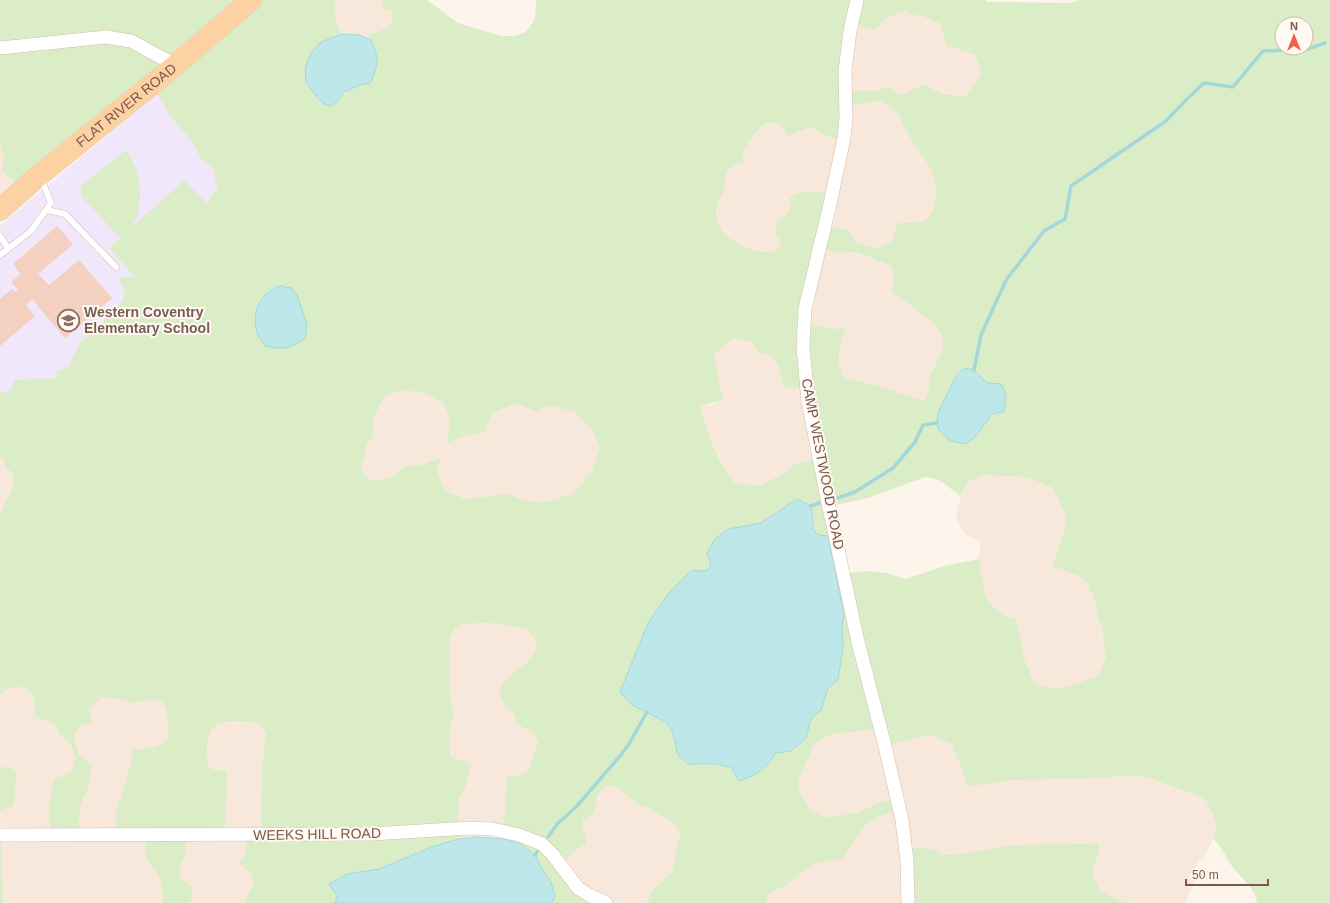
<svg xmlns="http://www.w3.org/2000/svg" width="1330" height="903" viewBox="0 0 1330 903" font-family="Helvetica,sans-serif">
<style>
.residential{fill:#f8e8db}
.education{fill:#f1e7fa}
.green{fill:#daedc7;fill-rule:evenodd}
.water{fill:#bde7e9;stroke:#a3d8db}
.lines{fill:none;stroke-linecap:round;stroke-linejoin:round}
.stream{stroke:#a3d8db;stroke-width:3.5}
.building{fill:#f4d0c1}
.lane-casing{stroke:#d4bdb2;stroke-width:7}
.street-casing{stroke:#d4bdb2;stroke-width:14}
.primary-casing{stroke:#dad0cd;stroke-width:22}
.lane{stroke:#fff;stroke-width:6}
.street{stroke:#fff;stroke-width:13}
.primary{stroke:#fdd2a2;stroke-width:21}
.labels{text-anchor:middle;dominant-baseline:central;stroke-width:4;stroke-linejoin:round;paint-order:stroke}
.street-label{font-size:14px;fill:#7b574b;stroke:#fff9f2}
.education-label{font-size:14px;font-weight:bold;fill:#785e54;stroke:#fff9f2;text-anchor:start}
</style>
<rect width="100%" height="100%" fill="#fdf4eb"/>
<path class="residential" d="M335,0h47l1,11 8,-2 2,11 -6,8 -21,8 -6,-1 -18,-1 -6,-12z
M905,11l5,4 12,1 17,7 8,21 28,11 6,17 -5,11 -11,13 -23,-2 -18,-10 -22,11 -5,-1 -8,-7 -16,4h-26l7,-66 21,5 11,-12z
M881,101l17,13 11,22 22,33 5,19 -1,16 -6,14 -7,4 -25,1 -5,18 -14,7 -20,-4 -10,-14 -23,-5 -34,-19 -3,7 -10,7 -4,13 8,11 -9,9 -26,-6 -14,-6 -14,-15 -3,-11 1,-9 6,-16 2,-12 2,-7 8,-6 8,-3 -1,-9 7,-12 13,-15 8,-3 11,3 8,10 21,-9 15,9 22,-30z
M0,146l22,43 -22,21z
M819,248l21,5 15,-1 34,13 5,9 -2,19 17,10 12,12 9,5 5,5 8,12v11l-14,30 1,10 -5,13 -64,-20 -18,-3 -4,-10 2,-30 6,-12 -8,3 -34,-5z
M733,338l19,4 7,11 7,1 10,7 8,26h22l13,71 -24,6 -9,8 -25,13 -26,-1 -6,-8 -19,-37 -10,-33 15,-2 9,-4 -6,-21 -3,-25z
M401,390l22,3 20,9 7,17 -3,24 18,-7 19,-3 8,-20 24,-10 34,2 24,7 18,17 8,19 -4,16 -4,8 -20,22 -27,8 -20,-1 -17,-7 -44,5 -19,-9 -8,-19 3,-14 -18,8 -18,1 -8,9 -14,5h-11l-8,-7 -2,-10 4,-5 1,-12 7,-10 1,-18 10,-21z
M0,457l3,2 3,8 6,6 2,11 -14,29z
M985,474l41,3 27,11 12,25 1,13 -14,40 27,10 9,7 7,19 2,14 5,12 3,21 1,8 -8,19 -35,12 -10,1 -19,-7 -9,-21 -9,-42 -17,-7 -7,-6 -11,-23 -2,-24 1,-17 -16,-9 -8,-16 4,-18 7,-17z
M490,623l23,3 14,4 7,7 3,12 -8,12 -9,8 -15,35 8,8 3,6v6l16,8 6,10 -10,29 -9,4 -16,63 -26,-1 -19,2 1,-41 6,-10 -16,-39 1,-23 4,-10 -4,-21 -1,-56 6,-11 8,-4z
M13,687h9l9,6 5,11 -2,12 21,8 5,12 9,5 7,17 -5,14 8,59 1,-25 7,-15 -13,-56 15,-26 13,-12 12,1 17,5 25,-4 6,3 5,10 1,24 -3,6 -13,6 -20,2 -1,14 13,70 1,22 16,23 2,21 -1,3h-159l-3,-92 13,-5 -1,-37 -12,-3v-44l2,-1 -2,-5v-20l1,-3z
M224,722l33,1 4,2 5,9 -4,32 -1,67 -15,1 -1,22 6,16 3,12 -11,19h-55l4,-5 -11,-20 -2,-10 7,-13 1,-20 40,-64 -11,-1 -7,-5 -2,-6 2,-26 4,-6z
M880,729l11,15 39,-9 22,9 16,43 43,-7 72,-1 40,-3 24,1 58,22 12,25 -4,15 -10,20 -5,2 -3,8v11l-10,23h-60l-25,-12 -8,-19 7,-20 -1,-10 -154,13 -13,-6 -21,54h-145l5,-11 12,-4 33,-25 27,-4 20,-31 13,-10 25,-9 -25,-5 -16,8 -31,6 -18,-8 -12,-24 1,-6 16,-38 19,-8z
M606,786h7l8,4 18,15 8,2 27,16 6,10 -4,15 -2,21 -22,22 -5,12h-60l2,-7 -28,-33 17,-13 5,-30 11,-7 3,-17z"/>
<path class="education" d="M167,85l72,91 -175,236 -64,4v-190z"/>
<path class="green" d="M0,0h335l1,22 6,12 -21,8 15,61c7,-13 19,-18 34,-20l1,-43 -5,-4 21,-8 6,-8 -2,-11 -8,2 -1,-11h45l31,23 43,13h15l10,-4 9,-13 1,-19h449l2,2 84,1 7,-3h252v903h-73c-3,-18 -16,-24 -26,-38 -6,-9 -9,-19 -18,-26l4,-15 -12,-25 -58,-22 -24,-1 -40,3 -72,1 -43,7 -16,-43 -22,-9 -39,9 -11,-15 -46,5 -19,8 -16,38 -1,6 1,4 11,20 18,8 31,-6 16,-8 17,-4 8,9 -25,9 -13,10 -20,31 -27,4 -33,25 -12,4 -5,11h-118l5,-12 22,-22 2,-21 4,-15 -6,-10 -27,-16 -8,-2 -18,-15 -8,-4h-7l-9,10 -3,17 -11,7 -1,10 4,5v8l-25,20 28,33 -2,7h-35l3,-7 -20,-41 -14,-11 -18,-6 4,-61 12,-2 9,-4 10,-29 -6,-10 -16,-8c0,-15 -11,-15 -15,-26 -1,-3 -1,-7 -1,-10l6,-9 23,-18 8,-12 -3,-12 -7,-7 -14,-4 -24,-3 -26,1 -8,4 -6,11 1,56 4,21 -4,10 -1,23 2,7 20,9 -6,23 -6,10 -1,41 -26,8 -53,22 -32,5 -18,10 8,12 -2,7h-92l11,-19 -3,-12 -13,-9 7,-7 1,-22 15,-1 1,-67 4,-32 -5,-9 -4,-2c-13,0 -33,-5 -43,4 -6,4 -9,32 -5,39 5,5 12,4 18,5l-2,60 -38,4 -1,20 -7,13 2,10 11,8v12l-4,5h-26l1,-3 -2,-21 -16,-23 -1,-22 -27,-2 -1,-20 15,-48 1,-14 20,-2 13,-6 3,-6 -1,-24 -5,-10 -7,-3 -24,4 -17,-5 -12,-1 -13,12 3,14 -13,3 -5,9 5,21 13,8 -5,27 -7,15 -1,25 -29,2 -1,-26 5,-28 17,-7 5,-14 -7,-17 -9,-5 -5,-12 -21,-8c1,-8 2,-16 -3,-23 -7,-9 -26,-8 -31,3v-183l14,-29 -2,-11 -6,-6 -3,-8 -3,-2v-65l5,1 7,-5 3,-8 43,-2 -2,-6 13,-6 11,-23 21,-19 22,-24 2,-8 -6,-15h16l-26,-29 11,-10 -39,-42 1,-11 44,-35c14,18 18,47 10,69 -1,3 -3,6 -4,8l53,-47 21,23 12,-15 -3,-8 -1,-11 -13,-10 -7,-15 -26,-31 -4,-10 -14,-17 -128,103 -20,-19 2,-13 -4,-11zM905,11l5,4 12,1 17,7 8,22 28,10 6,17 -5,11 -11,13 -23,-2 -18,-10 -22,11 -5,-1 -8,-7 -16,4h-26l7,-66 21,5 11,-12zM1282,24h24v24h-24zM881,101l17,13 11,22 22,33 5,19 -1,16 -6,14 -7,4 -25,1 -5,18 -14,7 -20,-4 -10,-14 -23,-5 6,-30c-14,-4 -28,-6 -41,2l1,9 -3,7 -10,7 -4,13 8,11 -9,9c-9,-2 -19,-3 -27,-6 -17,-6 -34,-22 -29,-41 1,-6 6,-11 7,-17 2,-17 2,-22 20,-27l-2,-9c5,-9 16,-28 27,-30 4,0 9,2 12,3l7,10 22,-9 15,9 18,4 4,-34zM819,248l21,5 16,-1 33,13 5,9 -2,19 17,10 12,12 9,5 5,5 8,12v11l-14,30 1,10 -5,13 -64,-20 -18,-3c-7,-17 -4,-36 4,-53l-8,4 -34,-5zM273,288l32,51 -18,9 -31,-22c1,-21 1,-23 17,-38zM733,338l19,4 7,11c20,1 20,18 25,34l22,1 13,70 -24,6 -9,8 -25,13 -26,-1c-18,-23 -27,-50 -35,-78l24,-6 -6,-21 -3,-25zM974,370l13,13 5,30 -16,23zM401,390l22,3 20,9 7,17 -3,24 18,-7 19,-3 8,-20 24,-10 20,8 14,-6 24,7 18,17 8,19 -8,24 -20,22 -27,8 -20,-1 -17,-7 -44,5 -19,-9 -8,-19 4,-14 -19,8 -18,1 -8,9 -14,5h-11l-8,-7 -2,-10 4,-5 1,-12 7,-10 1,-18 10,-21zM985,475l41,2 27,11 12,25 1,13 -14,40 27,10 9,7 7,19 2,14 5,12 3,21 1,8 -8,19 -35,12 -10,1 -19,-7 -9,-21 -9,-42c-6,-2 -13,-4 -18,-8 -15,-11 -17,-35 -19,-52l-35,7 -38,13 -20,-6 -20,-2 -30,4 8,40 -2,11 1,22 -5,32 -10,8 -7,22 -10,8 -5,20 -15,13 -15,2 -11,15c-26,-1 -51,-4 -77,-4l-14,-22 -2,-12 -8,-9 -32,-16 -12,-13 28,-69 21,-30 23,-23 12,1 6,-2 1,-5 -4,-11 22,-24 32,-6 36,-24 16,20v10l5,6 10,1 3,-30 37,-8 57,-21c20,2 21,10 36,19l6,-14z
M0,766l12,3 5,4 -4,33 -13,5z
M0,835l1,1 2,67h-3z
M1099,842v10l-7,20 8,19 25,12h-215l2,-55 19,1 13,6 23,-2 44,-8 71,-1z"/>
<path class="water" d="M342,34l18,1 11,5c8,18 8,26 -1,43l-10,2 -16,7 -8,11 -6,3 -7,-3 -6,-6 -11,-14 -1,-15 6,-15 10,-11z
M280,286l11,2 6,7 10,29 -2,15c-17,10 -21,11 -40,7 -2,-4 -5,-7 -7,-11 -8,-20 1,-42 22,-49z
M965,368l9,2 13,13 14,1c6,8 6,20 2,28l-11,2 -16,22 -10,8 -16,-3 -11,-11 -2,-7 1,-10 18,-37z
M797,499l14,7 2,13v10l5,6 10,1 16,79 -2,11 1,22 -5,32 -10,8 -7,22 -10,8 -5,20 -15,13 -15,2c-13,18 -15,20 -37,28l-8,-14 -15,-3h-28l-10,-9 -6,-25 -8,-9 -32,-16 -12,-13 28,-69 21,-30 23,-23 12,1 5,-2 2,-5 -4,-11 7,-13 14,-11 33,-6z
M477,837l27,2 17,5 14,11 7,14 9,13 4,14 -3,7h-217l2,-7 -8,-12 18,-10 32,-5 53,-22 26,-8z"/>
<g class="lines">
<path class="stream" d="M974,370l7,-35 25,-55 38,-49 21,-12 6,-33 95,-65 20,-21 18,-17 29,4 30,-36 45,-2 17,-6
M837,498l18,-6 38,-24 22,-26 8,-17 14,-2
M811,506l8,-3
M548,837l10,-14 18,-16 44,-51 9,-12 18,-32
M535,855l2,-3"/>
</g>
<path class="building" d="M57,226l16,18 -35,30 11,11 30,-25 33,38 -47,40 -33,-39 -6,6 9,11 -35,30v-47l12,-10 3,3 3,-2 -7,-8 10,-8 -8,-10z"/>
<g class="lines">
<defs>
<path id="lane" d="M47,210l18,4 51,53
M0,236l8,12
M0,255l31,-24 20,-28 -10,-25"/>
<path id="street" d="M857,0l-7,31 -5,40 1,47 -2,20 -14,66 -25,105 -2,38 5,54 19,97 31,144 26,100 18,78 5,41 1,42
M0,48l106,-11 25,4 44,24
M0,835l371,-1 99,-6 22,1 27,6 23,9 11,11 25,33 11,7 17,8"/>
<g id="primary">
<path id="s1" d="M0,210l37,-33 134,-108 80,-69"/>
</g>
</defs>
<use href="#lane" class="lane-casing"/>
<use href="#street" class="street-casing"/>
<use href="#primary" class="primary-casing"/>
<use href="#lane" class="lane"/>
<use href="#street" class="street"/>
<use href="#primary" class="primary"/>
</g>
<defs>
<symbol id="school-ring" viewBox="-11 -11 22 22"><circle r="9.5" fill="#fff9f2" stroke="#8d6e63" stroke-width="1.5"/><path d="M0-5L7-2L0 1L-7-2ZM-4 1L0 2.5L4 1V4Q0 6-4 4Z" fill="#8d6e63"/></symbol>
</defs>
<g fill-rule="evenodd">
<use href="#school-ring" x="56" y="308" width="25" height="25"/>
</g>
<g class="labels">
<g class="street-label">
<text stroke="none"><textPath href="#s1" startOffset="164">FLAT RIVER ROAD</textPath></text>
<text transform="translate(823 464) rotate(79)">CAMP WESTWOOD ROAD</text>
<text transform="translate(317 834) rotate(-1)">WEEKS HILL ROAD</text>
</g>
<g class="education-label">
<text x="84" y="312">Western Coventry<tspan x="84" dy="16">Elementary School</tspan></text>
</g>
</g>
<g transform="translate(1294 36)"><circle r="19" fill="#fff9f2" stroke="#cab8af"/>
<path d="M0-3L7 15L0 10L-7 15Z" fill="#eb5f4c"/>
<text y="-6" font-size="11" font-weight="bold" text-anchor="middle" fill="#7b574b">N</text>
</g>
<path d="M1186 879v6h82v-6" fill="none" stroke="#7b574b" stroke-width="2"/>
<text x="1192" y="879" font-size="12" fill="#7b574b" stroke="#fff9f2" stroke-width="3" paint-order="stroke">50 m</text>
</svg>
